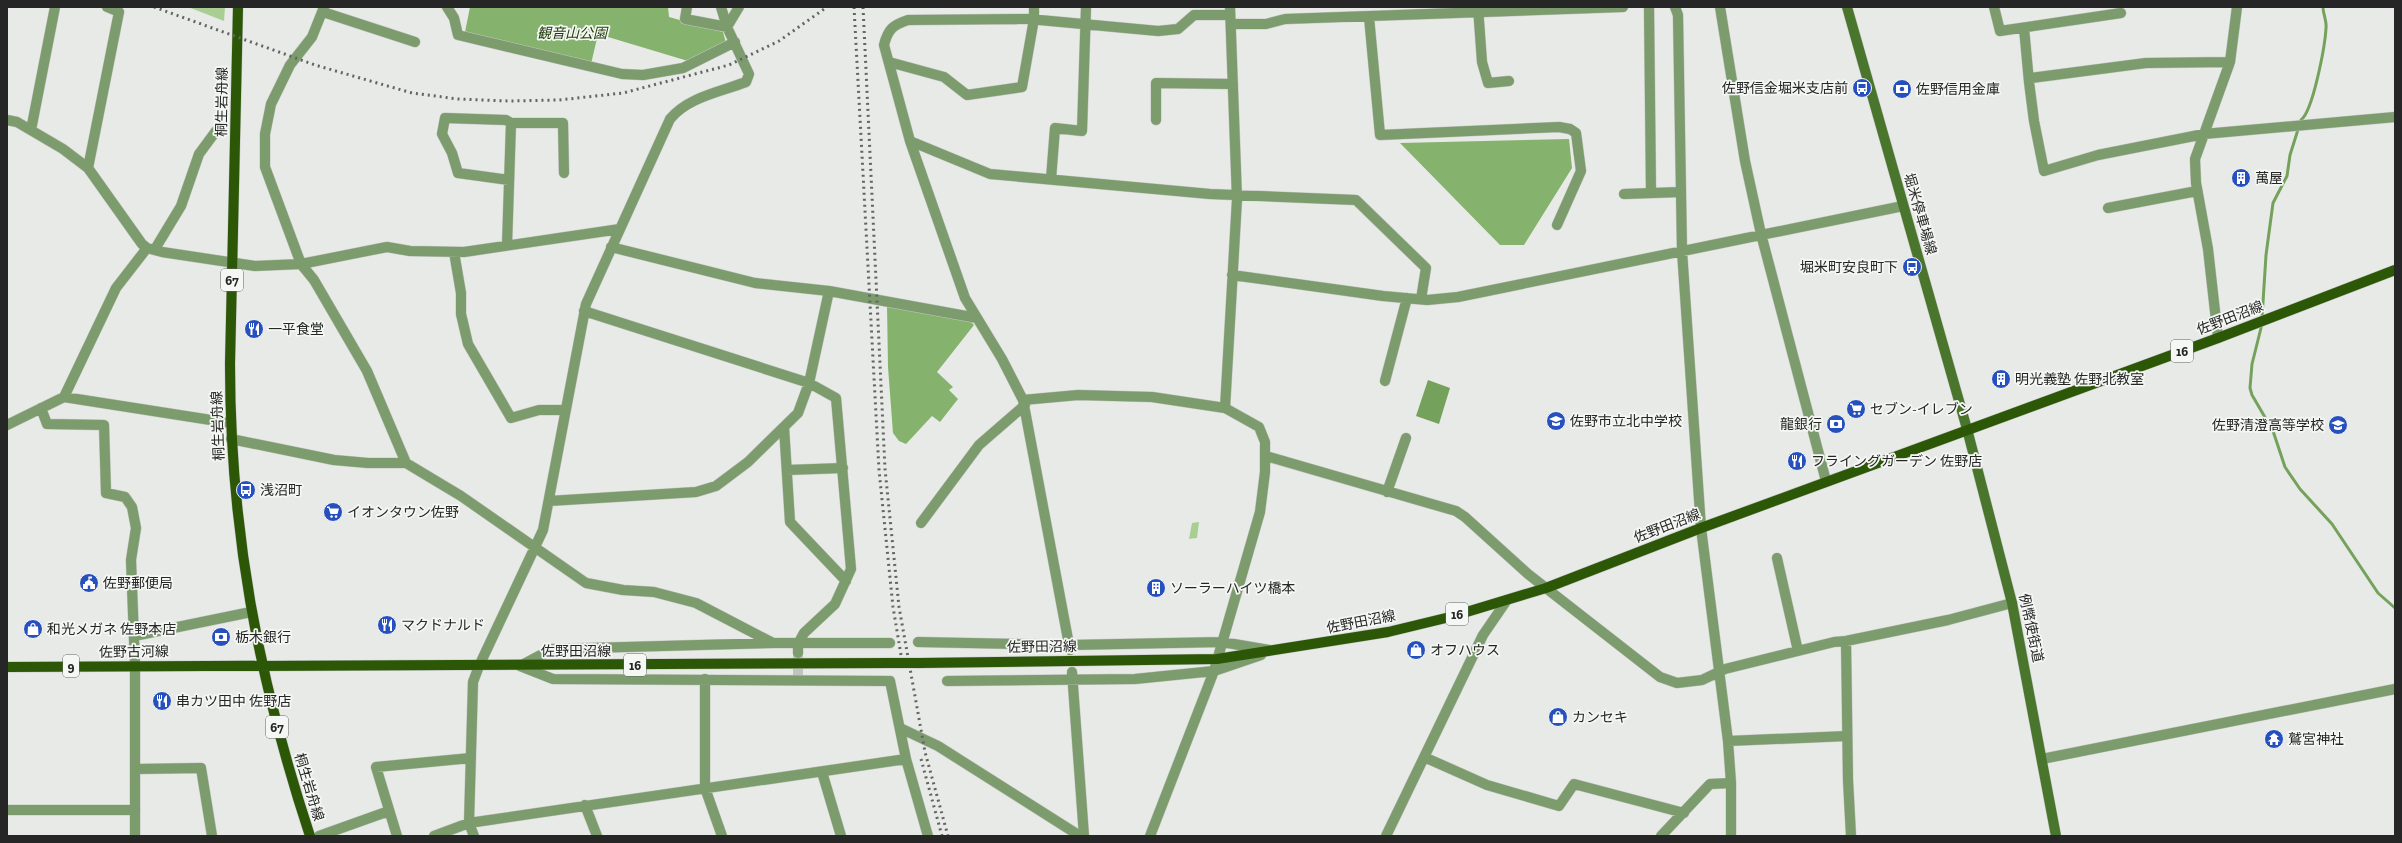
<svg xmlns="http://www.w3.org/2000/svg" width="2402" height="843" viewBox="0 0 2402 843" font-family="'Zilla Slab','Noto Sans JP',serif">
<style>
.green{fill:#a8ce93}
.forest{fill:#85b26c}
.water{fill:#74a15b}
.lines{fill:none;stroke-linecap:round;stroke-linejoin:round}
.stream{stroke:#74a15b;stroke-width:3}
.minor-tunnel{stroke:#c1c3c0;stroke-width:10;stroke-dasharray:10 5;stroke-linecap:butt}
.minor-casing{stroke:#c5c7c4;stroke-width:11}
.tertiary-casing{stroke:#c5c7c4;stroke-width:11}
.secondary-casing{stroke:#c5c7c4;stroke-width:11}
.primary-casing{stroke:#c5c7c4;stroke-width:11}
.minor{stroke:#7d9c6d;stroke-width:10}
.tertiary{stroke:#7d9c6d;stroke-width:10}
.secondary{stroke:#49752c;stroke-width:10}
.primary{stroke:#2c5707;stroke-width:10}
.rail{stroke:#636463;stroke-width:3;stroke-dasharray:2 4;stroke-linecap:butt}
.primary-bridge-casing{stroke:#c5c7c4;stroke-width:11;stroke-linecap:butt}
.primary-bridge{stroke:#2c5707;stroke-width:10}
.labels{text-anchor:middle;dominant-baseline:central;stroke-width:3.5;stroke-linejoin:round;paint-order:stroke}
.shield{fill:#f5f7f4;stroke:#636563;stroke-width:1}
.shield-label{font-size:13px;font-weight:bold;fill:#252625}
.park-label{font-size:14px;font-style:italic;fill:#1c3906;stroke:#f5f7f4}
.poi-label{font-size:14px;fill:#252625;stroke:#f5f7f4;text-anchor:start}
.street-label{font-size:14px;fill:#252625;stroke:#f5f7f4}
</style>
<rect width="100%" height="100%" fill="#e8eae7"/>
<path class="green" d="M188,7h37l-1,14z
M1199,522l-2,16 -8,1 3,-16z"/>
<path class="forest" d="M470,7h198l1,10 54,15 3,11 -38,18 -90,-27 -7,30 -126,-32z
M1569,139l3,29 -48,77h-24l-100,-102z
M887,305l82,15 5,5 -37,47 16,15 -4,3 9,9 -18,23 -8,-6 -26,28 -7,-3 -6,-8 -5,-66z"/>
<path class="water" d="M1428,380l22,8 -11,36 -23,-8z"/>
<g class="lines">
<path class="stream" d="M2262,318l4,-63 7,-52 14,-27 3,-21 11,-35c12,-9 24,-74 25,-92 1,-7 -3,-14 -3,-21
M2262,324l-10,40 -2,24 2,7 21,36 12,36 15,22 32,35 46,69 17,15"/>
<path class="minor-tunnel" d="M798,675v-20"/>
<defs>
<path id="minor" d="M324,7l-12,30 -22,28 -19,39 -6,30v33l36,97 13,16 53,91 39,92
M447,7l7,11 4,17 164,39 21,1 40,-7 52,-26
M687,7l-2,12 42,8 12,-20
M1478,7l4,55 6,21 21,-2
M1649,7l2,186
M1675,7l3,8 4,236 19,277 27,213 3,42v53
M1720,7l25,154 16,73 65,247
M1994,7l6,24 121,-18
M323,12l92,30
M1369,17l11,118 179,-8 11,2 6,4 5,38 -24,54
M1231,24h35l19,-5 338,-12
M2024,28l5,54
M889,62l55,15 23,18 55,-8 12,-68v-12
M2230,62l-84,1 -115,15 -2,4 5,39 10,50 54,-16 106,-21 191,-17
M7,120l10,2 46,27 25,19 54,76 5,4
M1156,120v-37l77,1
M511,123h52l1,50
M31,130l24,-123
M910,141l80,33 220,20 146,6 70,68 -5,31
M88,168l31,-156 -12,-5
M1051,179l4,-51 27,3 4,-124
M1624,194l57,-2
M2108,208l89,-17
M507,245l4,-122 -5,-3 -61,-2 -3,16 10,19 6,20 51,7
M611,247l144,36 74,8 148,27
M155,249l26,-43 18,-52 17,-23
M454,252l7,41v21l7,30 43,74 28,-8h26
M1232,275l151,21 44,4 31,-3 445,-91
M584,311l225,72 27,15 15,171 -16,35 -31,29 -6,11v9
M2218,338l-10,-89 -12,-66 -1,-24 35,-97 7,-55
M1385,381l22,-83
M64,397l166,26
M1023,400l55,-5 74,2 73,11
M41,408l6,16 57,1 2,68 19,4 7,10 4,21 -5,32 4,106v170
M7,425l57,-28 52,-109 31,-40 15,4 93,14 46,-2 86,-17 23,4 54,1 156,-23
M784,427l6,95 56,59
M231,439l103,21 34,3h38l55,33 125,87 37,7 31,2 42,11 77,40
M1266,456l190,55 9,6 63,57 132,103 17,6 25,-3 23,-11 109,-27 12,-1 102,-21 64,-17
M787,470l56,-2
M1387,492l19,-54
M549,501l147,-9 20,-6 32,-24 50,-49 11,-30 20,-92
M921,523l58,-78 46,-40
M1777,558l21,93
M134,636l117,-24
M1846,641l2,139 3,56
M918,642l152,3 152,-3 47,8
M1070,650l-47,-250 -21,-41 -37,-61 -55,-157 -26,-96c4,-16 9,-20 24,-25l121,-1 129,12 20,-2 16,-14h32l4,2
M520,666l33,13 337,2 16,78 22,77
M520,666l32,-17 221,-6h117
M1072,672l12,164
M705,679v109l17,48
M947,681l188,-2 79,-8 47,-16
M900,728l38,18 142,90
M1728,741l119,-5
M1424,757l63,28 72,21 15,-22 110,29
M2042,759l353,-70
M136,769l65,-1 11,68
M585,805l12,31
M319,836l70,-25
M397,836l-21,-69 95,-9
M434,836l35,-13 437,-64
M474,836l-5,-13 4,-141 6,-16 64,-136 43,-226 84,-185c18,-22 50,-27 76,-37l3,-8 -22,-47 -6,-20
M1150,836l64,-165 46,-159 5,-40v-30l-6,-15 -34,-19 12,-209 -7,-192
M1386,836l97,-201 24,-35
M1661,836l49,-52 21,-1"/>
<path id="tertiary" d="M822,772l19,64
M7,810h128"/>
<path id="secondary" d="M1847,7l120,422 45,174 44,233"/>
<path id="primary" d="M238,7l-8,357c0,166 28,314 80,472
M919,663l298,-4 171,-27 62,-15 96,-29 155,-60 517,-190 177,-68
M7,667l885,-4"/>
</defs>
<use href="#minor" class="minor-casing"/>
<use href="#tertiary" class="tertiary-casing"/>
<use href="#secondary" class="secondary-casing"/>
<use href="#primary" class="primary-casing"/>
<use href="#minor" class="minor"/>
<use href="#tertiary" class="tertiary"/>
<use href="#secondary" class="secondary"/>
<use href="#primary" class="primary"/>
<path class="rail" d="M154,7l161,58 97,28 46,6 51,2 50,-1 64,-7 106,-28 50,-24 48,-34
M854,7l25,463 14,137 8,48
M863,7l22,462 14,138 26,145 23,84
M921,759l21,77"/>
<defs>
<path id="primary-bridge" d="M892,663h27"/>
</defs>
<use href="#primary-bridge" class="primary-bridge-casing"/>
<use href="#primary-bridge" class="primary-bridge"/>
</g>
<defs>
<symbol id="bus-disc" viewBox="-11 -11 22 22"><circle r="9.5" fill="#2750bf" stroke="#f5f7f4"/><path d="M-5-6H5V4H4V6H2V4H-2V6H-4V4H-5ZM-3.5-4V0h7V-4ZM-3.5 1.2v1.5H-2V1.2ZM2 1.2v1.5H3.5V1.2Z" fill="#fff"/></symbol>
<symbol id="bank-disc" viewBox="-11 -11 22 22"><circle r="9.5" fill="#2750bf" stroke="#f5f7f4"/><path d="M-6-4H6V4H-6ZM0-2.3a2.3 2.3 0 1 0 0 4.6a2.3 2.3 0 1 0 0-4.6Z" fill="#fff"/></symbol>
<symbol id="building-disc" viewBox="-11 -11 22 22"><circle r="9.5" fill="#2750bf" stroke="#f5f7f4"/><path d="M-4-6H4V6H1V3H-1V6H-4ZM-2.5-4.3h1.7v1.8h-1.7ZM.8-4.3h1.7v1.8H.8ZM-2.5-1h1.7V.8h-1.7ZM.8-1h1.7V.8H.8Z" fill="#fff"/></symbol>
<symbol id="restaurant-disc" viewBox="-11 -11 22 22"><circle r="9.5" fill="#2750bf" stroke="#f5f7f4"/><path d="M-5-6h1v4h1v-4h1v4h1v-4h1v5L-1.5 .5V6h-2V.5L-5-1ZM5-6V6H3V1.5H1.5Q1.5-4 5-6Z" fill="#fff"/></symbol>
<symbol id="supermarket-disc" viewBox="-11 -11 22 22"><circle r="9.5" fill="#2750bf" stroke="#f5f7f4"/><path d="M-6-5.5h2.5l.6 2H6L4.5 2H-2.5L-4.4-4H-6ZM-1.5 3.2a1.3 1.3 0 1 0 .1 0ZM3 3.2a1.3 1.3 0 1 0 .1 0Z" fill="#fff"/></symbol>
<symbol id="school-disc" viewBox="-11 -11 22 22"><circle r="9.5" fill="#2750bf" stroke="#f5f7f4"/><path d="M0-5L7-2L0 1L-7-2ZM-4 1L0 2.5L4 1V4Q0 6-4 4Z" fill="#fff"/></symbol>
<symbol id="civic-disc" viewBox="-11 -11 22 22"><circle r="9.5" fill="#2750bf" stroke="#f5f7f4"/><path d="M-.6-6.5H3V-4.5H.6V-3L4-1V1h2V6H-6V1h2V-1L-.6-3ZM-1.2 2.5V6h2.4V2.5Z" fill="#fff"/></symbol>
<symbol id="shop-disc" viewBox="-11 -11 22 22"><circle r="9.5" fill="#2750bf" stroke="#f5f7f4"/><path d="M-5-2.5h2.3a2.7 3.5 0 0 1 5.4 0H5L5.5 6h-11ZM-1.5-2.5h3a1.5 2.3 0 0 0-3 0Z" fill="#fff"/></symbol>
<symbol id="temple-disc" viewBox="-11 -11 22 22"><circle r="9.5" fill="#2750bf" stroke="#f5f7f4"/><path d="M0-6L5-2H3V0L6.5 2.5H4V6H1.5V3h-3V6H-4V2.5H-6.5L-3 0V-2H-5Z" fill="#fff"/></symbol>
</defs>
<g fill-rule="evenodd">
<use href="#bus-disc" x="1851" y="77" width="22" height="22"/>
<use href="#bank-disc" x="1891" y="78" width="22" height="22"/>
<use href="#building-disc" x="2230" y="167" width="22" height="22"/>
<use href="#bus-disc" x="1901" y="256" width="22" height="22"/>
<use href="#restaurant-disc" x="243" y="318" width="22" height="22"/>
<use href="#building-disc" x="1990" y="368" width="22" height="22"/>
<use href="#supermarket-disc" x="1845" y="398" width="22" height="22"/>
<use href="#school-disc" x="1545" y="410" width="22" height="22"/>
<use href="#bank-disc" x="1825" y="413" width="22" height="22"/>
<use href="#school-disc" x="2327" y="414" width="22" height="22"/>
<use href="#restaurant-disc" x="1786" y="450" width="22" height="22"/>
<use href="#bus-disc" x="235" y="479" width="22" height="22"/>
<use href="#supermarket-disc" x="322" y="501" width="22" height="22"/>
<use href="#civic-disc" x="78" y="572" width="22" height="22"/>
<use href="#building-disc" x="1145" y="577" width="22" height="22"/>
<use href="#restaurant-disc" x="376" y="614" width="22" height="22"/>
<use href="#shop-disc" x="22" y="618" width="22" height="22"/>
<use href="#bank-disc" x="210" y="626" width="22" height="22"/>
<use href="#shop-disc" x="1405" y="639" width="22" height="22"/>
<use href="#restaurant-disc" x="151" y="690" width="22" height="22"/>
<use href="#shop-disc" x="1547" y="706" width="22" height="22"/>
<use href="#temple-disc" x="2263" y="728" width="22" height="22"/>
</g>
<g class="labels">
<g class="shield">
<rect x="221" y="269" width="22" height="22" rx="3"/>
<rect x="2171" y="340" width="22" height="22" rx="3"/>
<rect x="1446" y="603" width="22" height="22" rx="3"/>
<rect x="624" y="654" width="22" height="22" rx="3"/>
<rect x="63" y="655" width="16" height="22" rx="3"/>
<rect x="266" y="716" width="22" height="22" rx="3"/>
</g>
<g class="shield-label">
<text x="232" y="280">67</text>
<text x="2182" y="351">16</text>
<text x="1457" y="614">16</text>
<text x="635" y="665">16</text>
<text x="71" y="666">9</text>
<text x="277" y="727">67</text>
</g>
<g class="park-label">
<text x="572" y="33">観音山公園</text>
</g>
<g class="poi-label">
<text x="1848" y="88" text-anchor="end">佐野信金堀米支店前</text>
<text x="1916" y="89">佐野信用金庫</text>
<text x="2255" y="178">萬屋</text>
<text x="1898" y="267" text-anchor="end">堀米町安良町下</text>
<text x="268" y="329">一平食堂</text>
<text x="2015" y="379">明光義塾 佐野北教室</text>
<text x="1870" y="409">セブン-イレブン</text>
<text x="1570" y="421">佐野市立北中学校</text>
<text x="1822" y="424" text-anchor="end">龍銀行</text>
<text x="2324" y="425" text-anchor="end">佐野清澄高等学校</text>
<text x="1811" y="461">フライングガーデン 佐野店</text>
<text x="260" y="490">浅沼町</text>
<text x="347" y="512">イオンタウン佐野</text>
<text x="103" y="583">佐野郵便局</text>
<text x="1170" y="588">ソーラーハイツ橋本</text>
<text x="401" y="625">マクドナルド</text>
<text x="47" y="629">和光メガネ 佐野本店</text>
<text x="235" y="637">栃木銀行</text>
<text x="1430" y="650">オフハウス</text>
<text x="176" y="701">串カツ田中 佐野店</text>
<text x="1572" y="717">カンセキ</text>
<text x="2288" y="739">鷲宮神社</text>
</g>
<g class="street-label">
<text transform="translate(222 102) rotate(-89)">桐生岩舟線</text>
<text transform="translate(1920 214) rotate(74)">堀米停車場線</text>
<text transform="translate(2230 318) rotate(-21)">佐野田沼線</text>
<text transform="translate(218 426) rotate(-92)">桐生岩舟線</text>
<text transform="translate(1667 526) rotate(-21)">佐野田沼線</text>
<text transform="translate(1361 622) rotate(-11)">佐野田沼線</text>
<text transform="translate(2031 628) rotate(78)">例幣使街道</text>
<text transform="translate(1042 647) rotate(-1)">佐野田沼線</text>
<text x="576" y="651">佐野田沼線</text>
<text transform="translate(134 652) rotate(-1)">佐野古河線</text>
<text transform="translate(309 787) rotate(73)">桐生岩舟線</text>
</g>
</g>
<rect width="2402" height="843" fill="none" stroke="#252625" stroke-width="16"/>
</svg>
